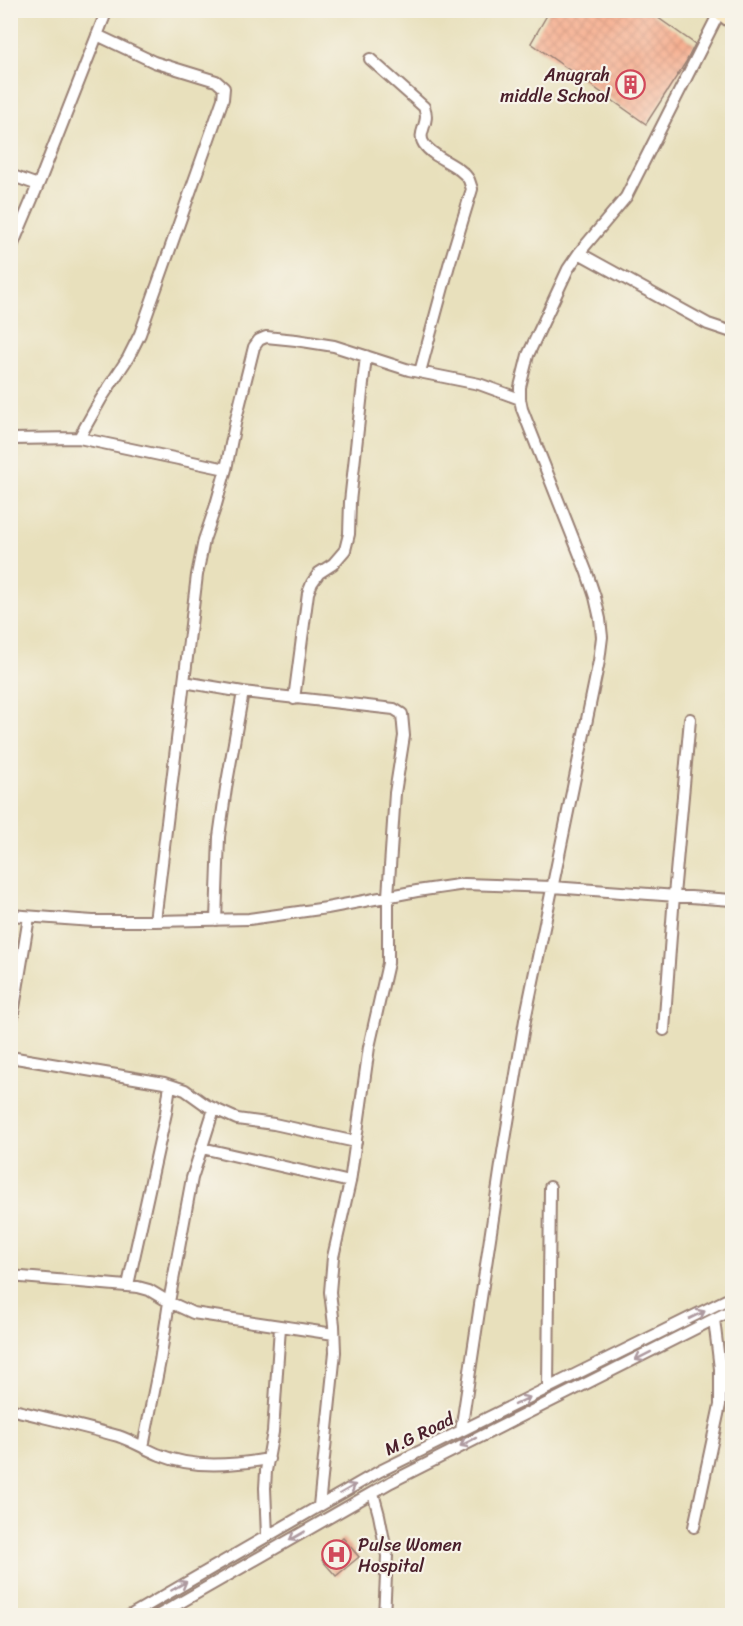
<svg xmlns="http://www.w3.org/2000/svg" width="743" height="1626" viewBox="0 0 743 1626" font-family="Sriracha,sans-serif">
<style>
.building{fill:url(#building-cross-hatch)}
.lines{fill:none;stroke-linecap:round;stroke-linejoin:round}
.street-casing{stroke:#998074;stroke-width:14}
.secondary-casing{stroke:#998074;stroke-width:20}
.street{stroke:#fff;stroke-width:10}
.secondary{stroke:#f8e8c3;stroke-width:16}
.oneway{stroke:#ae9aa0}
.labels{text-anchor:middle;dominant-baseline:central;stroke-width:4.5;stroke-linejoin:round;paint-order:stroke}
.poi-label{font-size:18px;fill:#4a1f2b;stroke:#f7f3e8;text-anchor:end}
.street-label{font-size:18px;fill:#4a1f2b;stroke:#f7f3e8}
</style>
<defs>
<pattern id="building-cross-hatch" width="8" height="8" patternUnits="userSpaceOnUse" patternTransform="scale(1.5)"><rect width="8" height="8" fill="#f6ae8f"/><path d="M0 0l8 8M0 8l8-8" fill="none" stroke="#d4957c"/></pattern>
</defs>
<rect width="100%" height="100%" fill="#f7f3e8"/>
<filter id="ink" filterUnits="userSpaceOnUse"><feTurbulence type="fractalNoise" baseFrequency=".0167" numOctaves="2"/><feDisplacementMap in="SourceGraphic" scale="12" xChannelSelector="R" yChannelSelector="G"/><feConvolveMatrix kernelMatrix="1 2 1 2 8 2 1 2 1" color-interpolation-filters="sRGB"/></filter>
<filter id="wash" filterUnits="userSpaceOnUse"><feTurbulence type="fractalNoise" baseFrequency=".008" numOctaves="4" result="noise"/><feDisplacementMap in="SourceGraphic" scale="24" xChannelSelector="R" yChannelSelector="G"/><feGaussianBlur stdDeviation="1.35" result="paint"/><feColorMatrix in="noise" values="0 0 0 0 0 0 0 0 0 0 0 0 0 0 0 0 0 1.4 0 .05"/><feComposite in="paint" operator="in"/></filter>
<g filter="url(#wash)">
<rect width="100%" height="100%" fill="#e8e0bc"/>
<g id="blocks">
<path class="building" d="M550,10h97l48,34 -9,18 -40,62 -115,-81z
M343,1538l16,19 -23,19 -14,-16 6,-5 -2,-2z"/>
</g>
</g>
<g filter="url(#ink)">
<use href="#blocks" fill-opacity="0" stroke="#998074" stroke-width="1.5"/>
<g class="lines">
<defs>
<path id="street" d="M370,59l54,48c7,17 -8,25 0,37 10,15 37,21 45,36 1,3 2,6 3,9l-23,76 -29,107
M10,175l28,10
M10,251l31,-73 66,-168
M579,253l129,71 24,8
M79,438l22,-39 27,-41 12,-24 83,-235 1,-11 -8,-7 -62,-19 -57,-27
M10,439l69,-1 147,31
M184,682l59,10 151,17 8,5 2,22 -9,57 -7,103v67l-19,84 -19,135 -17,75 -3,35 4,33 1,27 -16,154
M294,699l14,-106 4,-10 7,-10 14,-9 12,-14 4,-16 1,-32 16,-146
M10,915l83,6h62l94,-2 78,-11 90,-17 48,-7 87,3 180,13
M216,920l3,-83 7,-49 17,-96
M155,921l42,-346 7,-35 11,-32 11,-39 10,-50 18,-72 5,-7 7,-3 30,3 38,6 75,24 70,14 41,15
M664,1030l10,-135 16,-176
M10,1032l19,-115
M10,1057l154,26 21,7 21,15 31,14 37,5 82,18
M202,1148l148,34
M10,1276l128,11 11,3 20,12 24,11 141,21
M128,1285l38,-172 4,-28
M548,1388l2,-201
M10,1409c36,9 72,17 108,27 15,5 27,13 42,19 34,14 73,10 109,4
M461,1431l42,-279 22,-132 74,-359 3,-24 -2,-18 -5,-22 -8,-24 -65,-164 -2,-10v-12l8,-32 40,-86 11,-16 47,-56 94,-186
M143,1447l17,-86 9,-59 23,-124 22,-69
M373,1493l6,22 8,41 -3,60
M694,1527l26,-122v-36l-6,-50
M267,1536l-2,-48 1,-17 7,-39 7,-105
M129,1616l251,-145 352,-174
M157,1616l234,-134 341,-172"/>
<path id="secondary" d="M719,10l13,10"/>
</defs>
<use href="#street" class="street-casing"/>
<use href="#secondary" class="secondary-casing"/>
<use href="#street" class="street"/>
<use href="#secondary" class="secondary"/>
</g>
<defs><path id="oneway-shaft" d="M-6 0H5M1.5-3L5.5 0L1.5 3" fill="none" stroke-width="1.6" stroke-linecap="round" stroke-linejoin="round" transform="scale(1.5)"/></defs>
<g class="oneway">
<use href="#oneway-shaft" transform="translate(697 1315) rotate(-26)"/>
<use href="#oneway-shaft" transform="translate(643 1356) rotate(153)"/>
<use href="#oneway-shaft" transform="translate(522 1401) rotate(-26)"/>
<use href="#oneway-shaft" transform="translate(468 1442) rotate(153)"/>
<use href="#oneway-shaft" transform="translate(348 1489) rotate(-30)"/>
<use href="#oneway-shaft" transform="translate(297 1536) rotate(150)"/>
<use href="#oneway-shaft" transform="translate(179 1586) rotate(-30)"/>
</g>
</g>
<defs>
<symbol id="building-ring" viewBox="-11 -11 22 22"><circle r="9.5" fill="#f7f3e8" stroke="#d1495b" stroke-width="1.5"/><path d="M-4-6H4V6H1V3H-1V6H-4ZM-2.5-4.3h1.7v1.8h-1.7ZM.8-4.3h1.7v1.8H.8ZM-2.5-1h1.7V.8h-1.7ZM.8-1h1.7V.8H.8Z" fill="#d1495b"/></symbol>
<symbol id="hospital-ring" viewBox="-11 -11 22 22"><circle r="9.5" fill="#f7f3e8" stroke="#d1495b" stroke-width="1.5"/><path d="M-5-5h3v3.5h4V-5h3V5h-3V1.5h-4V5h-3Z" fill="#d1495b"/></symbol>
</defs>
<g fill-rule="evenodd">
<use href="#building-ring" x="614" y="68" width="33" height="33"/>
<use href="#hospital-ring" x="320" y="1538" width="33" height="33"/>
</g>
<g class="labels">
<g class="poi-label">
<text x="610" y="75">Anugrah<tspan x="610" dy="21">middle School</tspan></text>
<text x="358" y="1545" text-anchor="start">Pulse Women<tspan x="358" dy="21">Hospital</tspan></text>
</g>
<g class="street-label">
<text transform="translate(419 1434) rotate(-26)">M.G Road</text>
</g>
</g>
<rect width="743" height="1626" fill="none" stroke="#f7f3e8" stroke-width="36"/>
</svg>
